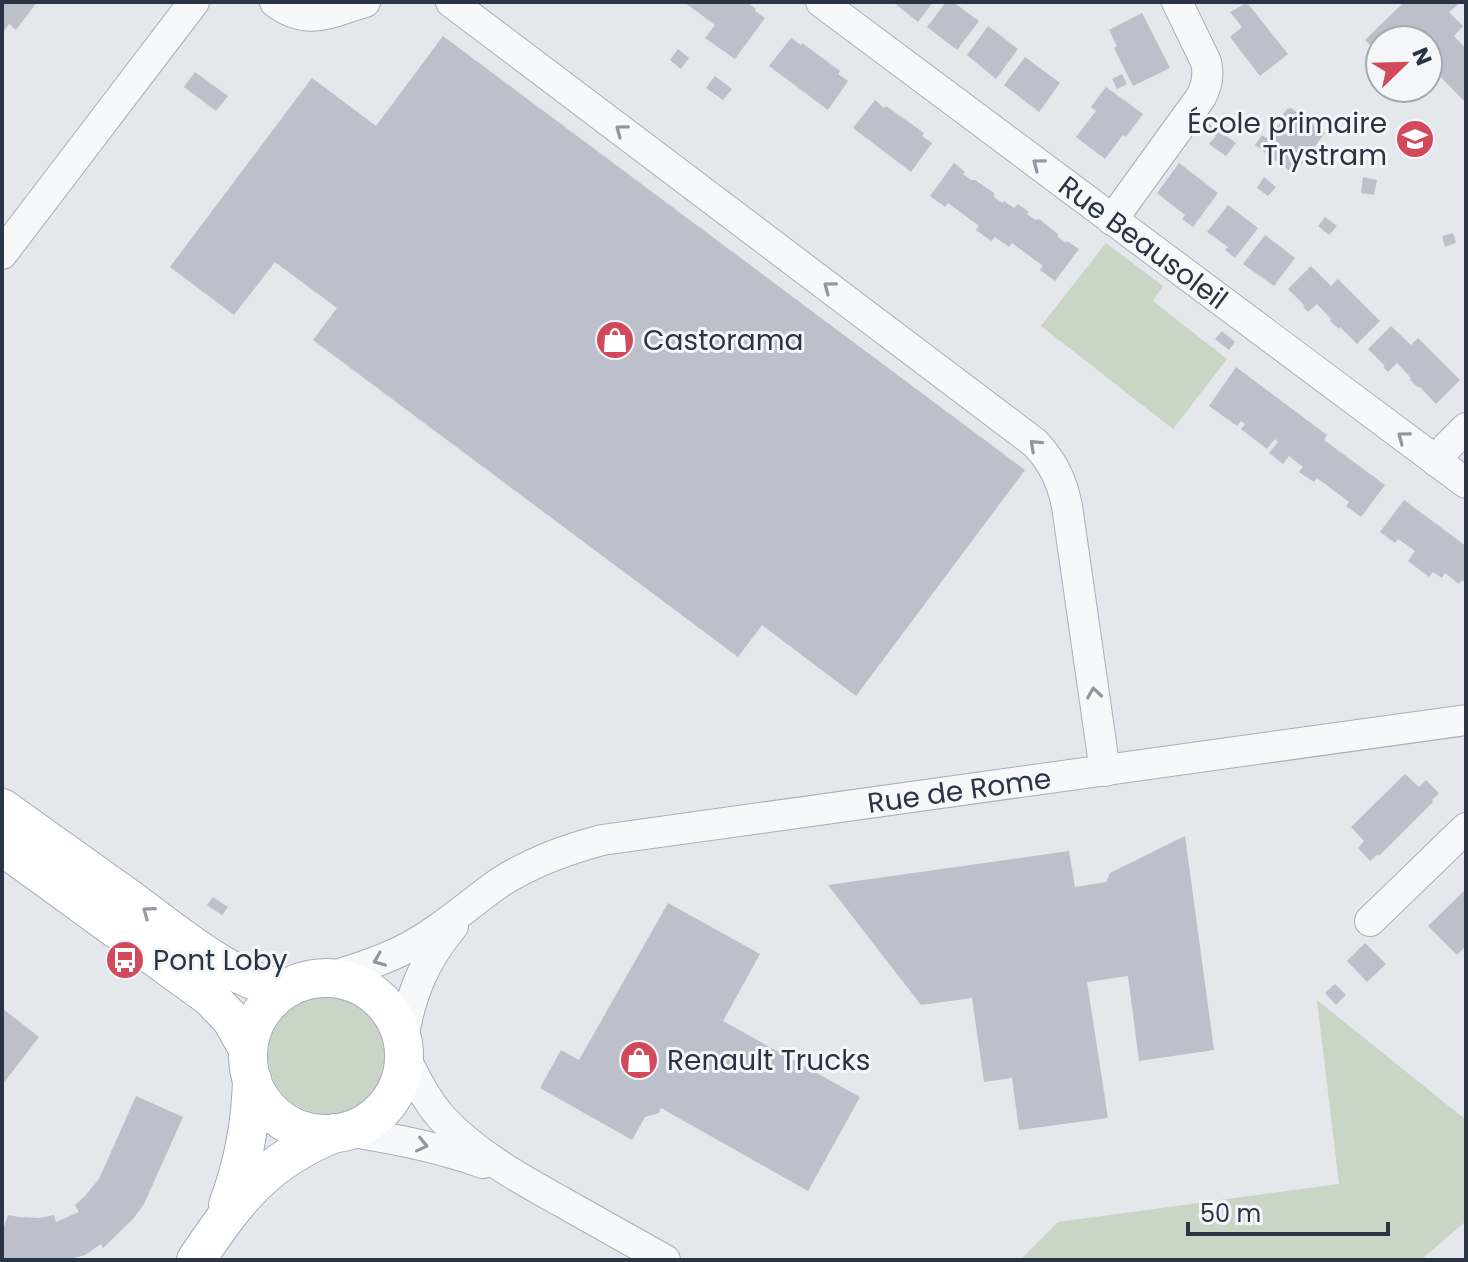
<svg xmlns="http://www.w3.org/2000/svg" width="1468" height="1262" viewBox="0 0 1468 1262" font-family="Poppins,sans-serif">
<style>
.green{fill:#c9d6c5}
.building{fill:#bbc0ca}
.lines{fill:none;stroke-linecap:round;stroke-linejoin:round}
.minor-casing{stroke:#a9aeb7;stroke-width:32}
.major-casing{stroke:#a3abb8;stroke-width:40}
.minor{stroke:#f7f8fa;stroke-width:30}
.major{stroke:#fff;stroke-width:38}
.oneway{stroke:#9196a0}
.oneway2{stroke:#959aa2}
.labels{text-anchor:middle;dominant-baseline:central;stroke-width:6;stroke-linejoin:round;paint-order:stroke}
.poi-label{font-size:28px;fill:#2b3445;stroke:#f4f6f9;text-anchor:start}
.street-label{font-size:28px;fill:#2b3445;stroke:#f4f6f9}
</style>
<rect width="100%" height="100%" fill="#e4e7ec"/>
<path class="green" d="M1106,243l57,43 -10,15 74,58 -54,70 -132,-103z
M268 1055a59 59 0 1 1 118 0a59 59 0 1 1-118 0Z
M1317,1000l149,120v101l-45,39h-401l38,-38 281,-38z"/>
<path class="building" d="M2,2h35l-21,28 -7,-6 -7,9z
M684,2h63l9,7 -1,2 10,7 -30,41 -30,-21 10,-13z
M893,2h40l-15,20z
M946,2h7l26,19 -22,29 -30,-23z
M1404,2h57l-12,10 14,14 -9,10 12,13v54l-38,-39v-24h-48v15l-15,-15z
M1245,4l4,1 39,49 -28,22 -30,-39 12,-10 -12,-15z
M1142,13l28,55 -37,18 -19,-38 3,-2 -8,-16z
M988,26l30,23 -22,30 -29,-24z
M443,36l582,434 -169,226 -94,-71 -24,32 -425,-317 24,-32 -62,-46 -41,53 -64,-48 142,-189 64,48z
M791,38l10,7 1,-2 38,28 -2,3 10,7 -20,29 -59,-44z
M678,49l11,9 -8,11 -11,-9z
M1025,57l35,26 -21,29 -35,-27z
M195,72l33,24 -12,15 -32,-24z
M1122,74l5,10 -10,5 -5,-10z
M715,76l17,13 -9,11 -17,-12z
M1106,87l37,27 -17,23 -3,-2 -18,24 -29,-22 20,-26 -5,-4z
M875,100l9,8 2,-2 38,27 -2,3 10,7 -21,29 -58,-44z
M1291,108l34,25 -31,41 -39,-29 7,-10 6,4 12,-16 -1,-4 8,-10z
M1204,120l32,23 -10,13 -17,-12 7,-8 -16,-12z
M954,163l11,9 -2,2 8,6h4l19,13v4l8,6 2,-2 10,7 4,-4 11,8 -2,2 8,6 4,-1 19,15v3l8,6 1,-2 12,8 -24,32 -15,-11 3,-4 -31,-23 -3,4 -14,-10 -4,4 -15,-11 3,-4 -31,-23 -3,4 -15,-11z
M1179,163l39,30 -25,34 -11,-8 3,-4 -28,-22z
M1264,177l12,10 -8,9 -11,-8z
M1363,177l14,3 -3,15 -13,-2z
M1228,205l30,23 -23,30 -10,-8 3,-3 -21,-15z
M1325,217l12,9 -8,9 -11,-9z
M1453,233l3,10 -11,4 -3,-11z
M1265,235l30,23 -21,28 -31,-22z
M1311,266l20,20 7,-7 42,42 -23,23 -17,-17 -1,2 -9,-8 1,-2 -14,-15 -9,8 -5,-5 2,-1 -17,-17z
M1391,326l20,19 7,-7 42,42 -24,24 -16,-17 -1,1 -9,-8 1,-2 -14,-15 -9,9 -5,-5 2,-1 -17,-17z
M1222,331l13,11 -6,8 -14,-11z
M1236,367l91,68 -3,5 61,45 -24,32 -15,-11 3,-4 -32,-24 -3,4 -15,-10 4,-5 -14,-11 -6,8 -14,-11 9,-11 -3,-3 -8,10 -26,-20 4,-5 -4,-3 -4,5 -28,-20z
M1404,500l62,46v37l-4,-3 -3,4 -14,-11 -3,5 -9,-6 -4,5 -21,-16 7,-10 -17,-12 -3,4 -15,-11z
M1405,774l14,13 7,-7 13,13 -7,7 1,2 -54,54 -1,-2 -8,7 -12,-13 6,-7 -13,-14z
M1185,836l29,214 -75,11 -11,-85 -41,6 21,136 -89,12 -7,-52 -28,4 -12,-84 -51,7 -93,-120 241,-34 6,36 31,-5 4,-9z
M1466,889v57l-9,9 -29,-29z
M213,897l15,10 -6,8 -15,-10z
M668,903l92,51 -37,67 137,76 -52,94 -147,-83 -2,5 -14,4 -13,23 -92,-52 21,-38 18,10z
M1365,943l21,21 -19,18 -20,-21z
M1335,984l11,11 -10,10 -11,-12z
M2,1008l37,29 -37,48z
M136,1096l47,21 -39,87 -11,15 -30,29 -2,-4 -16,11 -18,5h-65v-27l6,-18 11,2 21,1 14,-3 2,7 23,-10 -4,-7 9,-8 15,-18z"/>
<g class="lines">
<defs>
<g id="minor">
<path d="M275,2c33,25 55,10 90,0"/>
<path d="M451,2l584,441c18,19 27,38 32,63l38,265"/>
<path id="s1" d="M821,2l645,481"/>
<path d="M1112,220l89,-123c6,-11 8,-22 5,-35l-29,-60"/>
<path d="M2,254l192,-252"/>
<path d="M1437,462l10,-15 19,-19"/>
<path d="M1370,921l96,-93"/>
<path id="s2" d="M326,978c28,-8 56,-17 81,-30 34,-18 61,-43 92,-65 32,-21 66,-33 103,-43l864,-120"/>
<path d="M402,1044c8,-47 20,-81 51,-118"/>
<path d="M403,1053c11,23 22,45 38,64 34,37 78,61 121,85 35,20 69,39 103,58"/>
<path d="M345,1131c47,7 93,16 138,32"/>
</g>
<path id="major" d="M2,808c42,30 84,60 126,90 40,29 110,90 160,90
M2,846l208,151 21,22 17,30
M248 1056a78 78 0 1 1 156 0a78 78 0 1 1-156 0Z
M228,1205c16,-42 23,-82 24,-126
M196,1260c41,-61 69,-99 139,-127"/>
</defs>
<use href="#minor" class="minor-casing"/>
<use href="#major" class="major-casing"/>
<use href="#minor" class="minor"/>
<use href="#major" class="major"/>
</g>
<defs><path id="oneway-chevron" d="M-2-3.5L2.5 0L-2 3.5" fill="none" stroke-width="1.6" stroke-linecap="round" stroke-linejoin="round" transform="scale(2)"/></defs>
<g class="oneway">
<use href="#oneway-chevron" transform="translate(621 130) rotate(-143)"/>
<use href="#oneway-chevron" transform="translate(1038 164) rotate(-143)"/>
<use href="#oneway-chevron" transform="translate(829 287) rotate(-143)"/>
<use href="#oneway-chevron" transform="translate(1403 437) rotate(-143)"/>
<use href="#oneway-chevron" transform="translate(1035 445) rotate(-137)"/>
<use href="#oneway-chevron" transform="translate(1094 693) rotate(-98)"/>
<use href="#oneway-chevron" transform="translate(379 960) rotate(158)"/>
<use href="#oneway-chevron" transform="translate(422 1145) rotate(13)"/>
</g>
<use class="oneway2" href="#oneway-chevron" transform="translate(148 912) rotate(-144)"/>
<defs>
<symbol id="school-disc" viewBox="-11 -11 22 22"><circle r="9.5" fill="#d1495b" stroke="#f4f6f9"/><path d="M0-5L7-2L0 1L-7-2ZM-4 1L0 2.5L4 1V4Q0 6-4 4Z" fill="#fff"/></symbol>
<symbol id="shop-disc" viewBox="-11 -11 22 22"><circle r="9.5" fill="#d1495b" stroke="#f4f6f9"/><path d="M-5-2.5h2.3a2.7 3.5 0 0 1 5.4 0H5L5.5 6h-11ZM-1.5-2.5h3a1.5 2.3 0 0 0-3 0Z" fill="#fff"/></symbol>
<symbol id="bus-disc" viewBox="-11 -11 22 22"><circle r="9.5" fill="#d1495b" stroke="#f4f6f9"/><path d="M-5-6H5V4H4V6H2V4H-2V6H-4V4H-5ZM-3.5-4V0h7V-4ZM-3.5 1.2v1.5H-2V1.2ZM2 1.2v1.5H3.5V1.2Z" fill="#fff"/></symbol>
</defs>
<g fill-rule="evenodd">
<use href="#school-disc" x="1393" y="117" width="44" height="44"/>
<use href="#shop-disc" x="593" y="318" width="44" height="44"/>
<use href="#bus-disc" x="103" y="938" width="44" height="44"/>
<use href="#shop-disc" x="617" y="1038" width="44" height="44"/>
</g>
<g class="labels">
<g class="poi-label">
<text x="1387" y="123" text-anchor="end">École primaire<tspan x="1387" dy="32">Trystram</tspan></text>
<text x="643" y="340">Castorama</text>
<text x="153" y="960">Pont Loby</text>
<text x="667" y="1060">Renault Trucks</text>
</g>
<g class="street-label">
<text stroke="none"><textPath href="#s1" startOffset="402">Rue Beausoleil</textPath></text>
<text stroke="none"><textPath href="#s2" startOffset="672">Rue de Rome</textPath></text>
</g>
</g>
<rect width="1468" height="1262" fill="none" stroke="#2b3445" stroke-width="8"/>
<g transform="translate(1404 64) rotate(67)"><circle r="38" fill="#f4f6f9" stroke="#a4a8b1" stroke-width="2"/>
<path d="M0-6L14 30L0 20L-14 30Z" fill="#d1495b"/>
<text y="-12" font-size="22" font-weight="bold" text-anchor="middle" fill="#2b3445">N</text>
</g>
<path d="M1188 1222v12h200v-12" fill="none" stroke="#2b3445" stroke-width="4"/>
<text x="1200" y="1222" font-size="24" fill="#2b3445" stroke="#f4f6f9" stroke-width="6" paint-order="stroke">50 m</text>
</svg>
